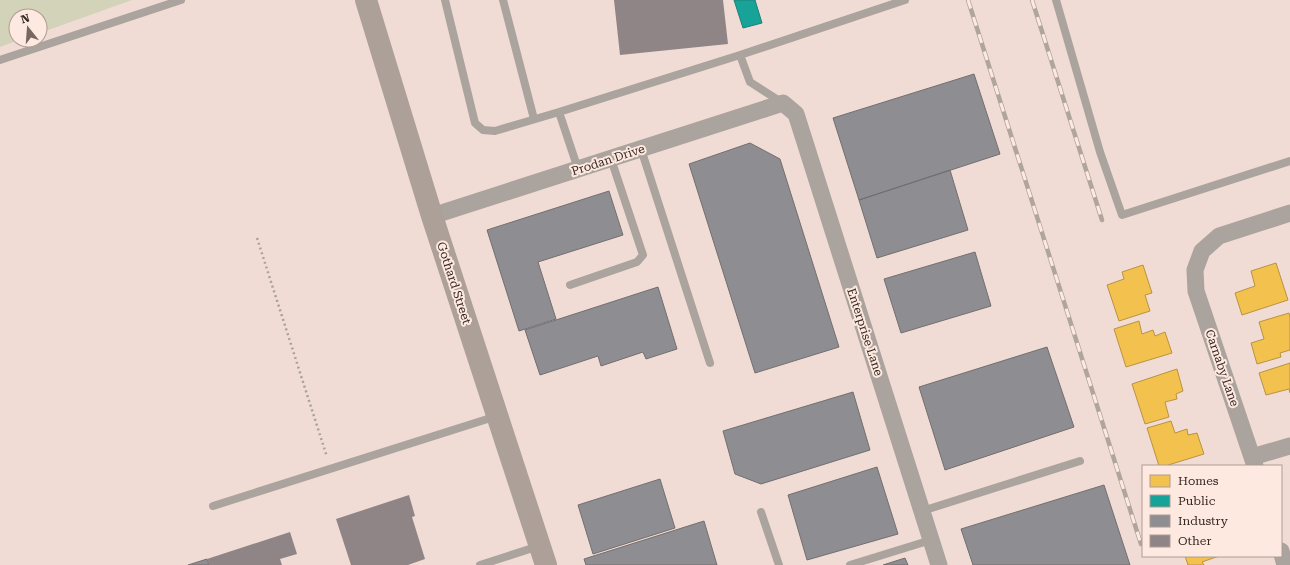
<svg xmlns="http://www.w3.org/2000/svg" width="1290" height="565" viewBox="0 0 1290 565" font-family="'Roboto Serif',serif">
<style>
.green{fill:#d2d3b8}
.homes{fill:#f2c14e;stroke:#b99341}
.public{fill:#17a398;stroke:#207e75}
.industry{fill:#8d8d92;stroke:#736f70}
.building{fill:#8f8586}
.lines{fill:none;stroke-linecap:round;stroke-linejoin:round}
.path{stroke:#aaa19c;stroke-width:2.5;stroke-dasharray:2 3;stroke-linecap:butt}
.lane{stroke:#aba39d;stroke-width:8}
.street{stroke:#aba39d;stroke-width:17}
.secondary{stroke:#aca099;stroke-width:22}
.rail-casing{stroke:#b0a59e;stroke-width:4.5}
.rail{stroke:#fee9e0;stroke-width:3;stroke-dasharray:9;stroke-linecap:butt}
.labels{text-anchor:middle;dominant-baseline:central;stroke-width:4;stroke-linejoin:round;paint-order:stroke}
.street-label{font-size:12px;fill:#352822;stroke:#fee9e0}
</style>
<rect width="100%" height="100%" fill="#f0dcd4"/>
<path class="green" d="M0,0h132l-92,33v-17h-24v24h3l-19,7z"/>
<path class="homes" d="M1276,263l12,37 -46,15 -7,-22 20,-7 -4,-15z
M1143,265l9,28 -7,2 5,16 -31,10 -12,-36 17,-6 -2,-7z
M1289,313l1,4v33l-10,3 1,4 -24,7 -6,-21 13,-4 -5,-17z
M1139,321l3,13 11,-4 2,6 10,-4 7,21 -46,14 -12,-38z
M1290,363v30l-1,-4 -23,6 -7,-22z
M1177,369l6,22 -7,3 1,5 -12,3 4,15 -24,7 -13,-40z
M1171,421l4,12 12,-4 1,6 9,-2 7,21 -39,12h-6l-12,-38z
M1185,556h34l-17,6 2,3h-16z"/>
<path class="public" d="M734,0h21l7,23 -19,5z"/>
<path class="industry" d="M974,74l26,80 -141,46 -26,-82z
M750,143l30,16 59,188 -84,26 -66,-209z
M950,170l18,60 -91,28 -18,-58z
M609,191l14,44 -85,27 18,57 -37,12 -32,-101z
M975,252l16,54 -90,27 -17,-54z
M658,287l19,62 -31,10 -3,-7 -42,14 -3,-10 -58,19 -15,-45z
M1047,347l27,80 -129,43 -26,-83z
M853,392l17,58 -109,34 -26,-10 -12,-43z
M877,467l21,67 -91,26 -19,-65z
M660,479l15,49 -82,26 -15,-49z
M1104,485l26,80h-157l-12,-36z
M704,521l13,44h-131l-2,-6z
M905,558l3,7h-25z
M207,559l2,6h-21z"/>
<path class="building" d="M614,0h109l5,44 -108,11z
M409,495l6,21 -3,1 13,42 -17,6h-57l-15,-46z
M290,532l7,22 -17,5 2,6h-73l-2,-6z"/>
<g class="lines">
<path class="path" d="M257,238l70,219"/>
<path class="lane" d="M445,0l30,123 8,7 12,1 64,-19 19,57
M503,0l31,119
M1056,0l44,152 22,63 168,-54
M740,55l10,27 33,21
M0,60l181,-60
M559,112l181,-57 165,-55
M641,149l69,214
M570,285l67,-23 6,-7 -32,-96
M213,506l284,-90
M922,511l158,-50
M761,512l18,53
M480,565l59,-19
M850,565l81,-25"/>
<path class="street" d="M432,216l351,-113 13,11 143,451
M1252,457l38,-11
M1255,466l-59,-175 -1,-21 7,-19 17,-15 71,-23
M1281,551l4,14"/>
<path class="secondary" d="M366,0l66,216 114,349"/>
<defs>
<path id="rail" d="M968,0l173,544
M1032,0l70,220"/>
</defs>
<use href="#rail" class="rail-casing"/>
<use href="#rail" class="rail"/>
</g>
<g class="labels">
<g class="street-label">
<text transform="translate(608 160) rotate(-18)">Prodan Drive</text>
<text transform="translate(454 283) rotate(72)">Gothard Street</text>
<text transform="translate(865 332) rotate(72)">Enterprise Lane</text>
<text transform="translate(1222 368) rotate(71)">Carnaby Lane</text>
</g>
</g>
<rect x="1142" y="465" width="140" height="92" fill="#fee9e0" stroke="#ae9c94"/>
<rect x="1150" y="475" width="20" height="12" fill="#f2c14e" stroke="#ae9c94"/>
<text x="1178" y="485" font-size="12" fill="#352822">Homes</text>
<rect x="1150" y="495" width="20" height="12" fill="#17a398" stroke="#ae9c94"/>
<text x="1178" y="505" font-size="12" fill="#352822">Public</text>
<rect x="1150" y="515" width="20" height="12" fill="#8d8d92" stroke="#ae9c94"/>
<text x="1178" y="525" font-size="12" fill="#352822">Industry</text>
<rect x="1150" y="535" width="20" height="12" fill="#8f8586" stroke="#ae9c94"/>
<text x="1178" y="545" font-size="12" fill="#352822">Other</text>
<g transform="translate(28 28) rotate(343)"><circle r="19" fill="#fee9e0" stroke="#ae9c94"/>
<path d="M0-3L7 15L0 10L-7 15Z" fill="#766760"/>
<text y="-6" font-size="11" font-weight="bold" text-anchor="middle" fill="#352822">N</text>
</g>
</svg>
